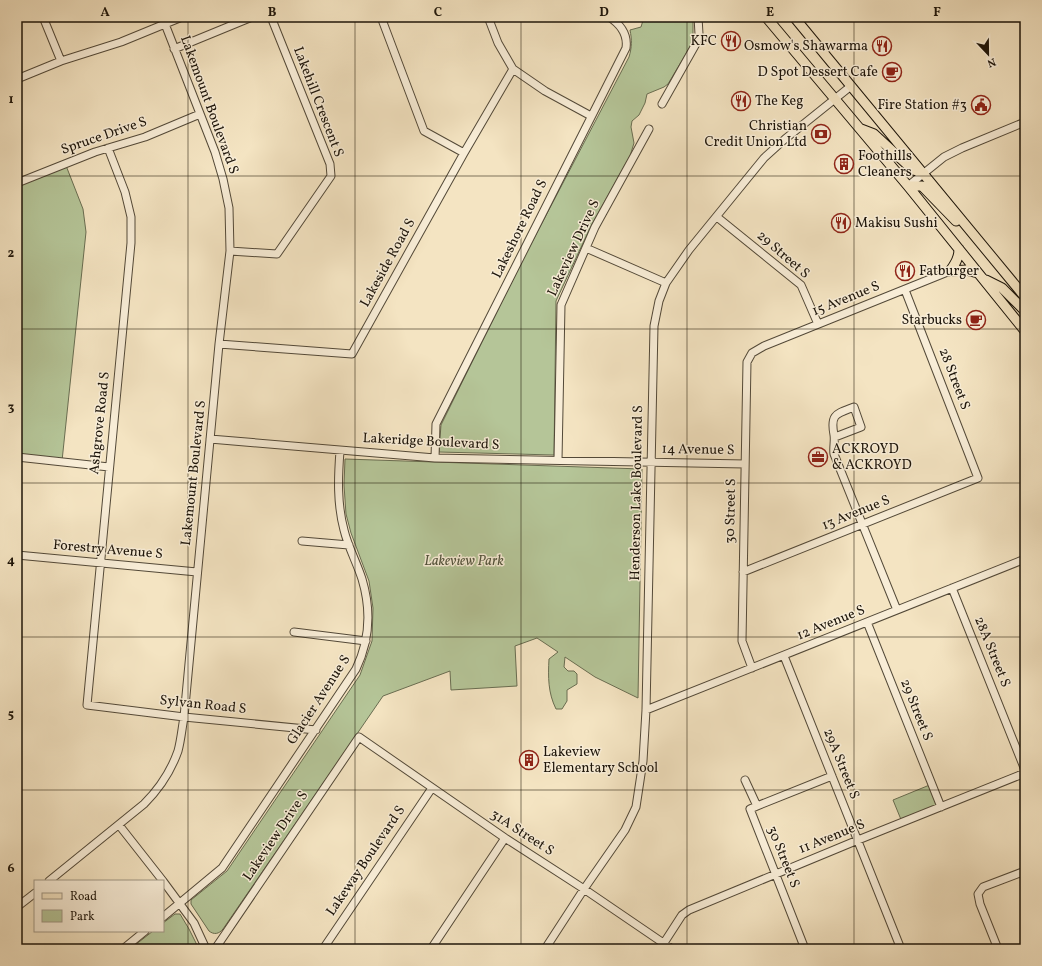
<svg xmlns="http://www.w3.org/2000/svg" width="1042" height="966" viewBox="0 0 1042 966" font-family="Vollkorn,serif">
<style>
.green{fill:#b5c598;stroke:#696d51}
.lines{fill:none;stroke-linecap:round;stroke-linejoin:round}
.minor-casing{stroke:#534938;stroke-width:9}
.major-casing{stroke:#1d150a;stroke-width:11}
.minor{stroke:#f8edd7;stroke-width:7}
.major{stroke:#f4e4c2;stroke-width:9}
.grid{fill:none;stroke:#1d150a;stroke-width:1;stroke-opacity:0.55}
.labels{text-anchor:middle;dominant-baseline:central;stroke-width:3;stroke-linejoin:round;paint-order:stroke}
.poi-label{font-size:14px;fill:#1d150a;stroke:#f8edd7;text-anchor:end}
.street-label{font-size:14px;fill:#1d150a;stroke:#f8edd7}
.park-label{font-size:14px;font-style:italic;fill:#52533c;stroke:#f8edd7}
.neatline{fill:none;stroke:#1d150a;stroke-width:1.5}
.grid-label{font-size:13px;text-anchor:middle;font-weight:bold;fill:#1d150a}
</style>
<rect width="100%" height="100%" fill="#f4e4c2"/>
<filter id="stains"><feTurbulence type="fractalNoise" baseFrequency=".005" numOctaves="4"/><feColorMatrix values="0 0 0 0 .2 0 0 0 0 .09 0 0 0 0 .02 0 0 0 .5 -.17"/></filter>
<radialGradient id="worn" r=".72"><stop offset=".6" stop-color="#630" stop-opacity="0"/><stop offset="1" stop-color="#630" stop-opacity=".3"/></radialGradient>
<path class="green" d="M644,17h49v25l-25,42 -4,3 -17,7 -2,9 -6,12 -7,6 -1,6 3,16 -4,13 -39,70 -35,75 -2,154 -115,-3 2,-27 80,-162 108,-206c3,-10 3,-17 1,-27l11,-3z
M65,163l18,46 3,23 -24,229 -45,-4v-274z
M345,459l297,10 -4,229 -43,-21 -30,-20 -1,10 4,4h6l3,3v10l-10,6v11l-5,8h-6c-8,-16 -8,-32 -7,-50l9,-7 -21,-14 -22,8 2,40 -66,4 -1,-19 -67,25 -160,233c-4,5 -9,6 -14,2l-18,-27v-4l36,-29 133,-196 12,-34 1,-33 -4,-27 -18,-48 -5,-19 -2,-29z
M932,784l9,23 -39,15 -9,-22z
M175,914h5l9,15 10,20h-69l23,-18h10v-8z"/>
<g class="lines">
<defs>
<path id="minor" d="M43,17l18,44
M381,17l43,114 40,22
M488,17l10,26 15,26 32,22 46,25
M174,49l78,-32
M17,79l44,-18 60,-19 61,-25
M662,104l35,-62 2,-8 -1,-17
M108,148l17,44 6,25v26l-44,462 97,12 132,13
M17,183l78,-31 50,-15 55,-23
M908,186l36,-29 18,-9 63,-26
M717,217l84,68 17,39
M586,248l80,35
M230,251l47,3 54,-78 -1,-12 -59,-147
M219,344l133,10 112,-201 49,-84
M835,437l26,-10 -7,-20c-18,7 -24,7 -20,28 1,6 -1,13 0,19l63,156
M210,439l225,19 310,6
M17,457l92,10
M435,458l1,-34 190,-376c2,-14 -6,-24 -17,-31
M558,460l3,-155 34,-78 54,-98
M302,541l47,4
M17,555l180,17
M743,572l235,-94 -73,-188
M952,588l73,182
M867,622l74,185
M294,632l72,9
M784,656l117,293
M752,668l-10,-27 5,-279 5,-9 12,-7 186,-75
M646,710l379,-151
M745,780l12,26 -7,3 55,140
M757,806l75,-30
M119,825l44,56
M49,881l95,-77c15,-15 27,-33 34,-53 3,-11 4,-23 6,-34l35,-373 11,-93 -1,-43 -6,-29 -8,-27 -50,-128
M163,881l31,42 12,26
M17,907l18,-14
M163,917l59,-49 134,-199c14,-29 15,-60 6,-90 -5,-16 -14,-32 -18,-49 -7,-26 -6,-53 -4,-79
M123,949l22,-18
M215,949l144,-212 146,101 79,51 88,60
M323,949l109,-161
M431,949l74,-111
M545,949l39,-60 41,-59 11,-23 7,-46 3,-51 8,-384 5,-25 7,-18 23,-33 75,-92 21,-19 66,-53
M660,949l22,-34 7,-5 169,-70 167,-67
M998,949l-18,-45 -2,-10 5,-7 42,-16"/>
<path id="major" d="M766,17l142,169 117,145
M794,17l231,280
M861,129l13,5 39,36 11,3
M908,186h14l34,35
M950,271l16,-1 12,3
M950,271c5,-7 9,-13 9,-22
M986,280l16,8 23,23"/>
</defs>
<use href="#minor" class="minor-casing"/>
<use href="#major" class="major-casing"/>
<use href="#minor" class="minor"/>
<use href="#major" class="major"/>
</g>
<path class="grid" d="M188,17v932M355,17v932M521,17v932M687,17v932M854,17v932M17,176h1008M17,329h1008M17,483h1008M17,637h1008M17,790h1008"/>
<defs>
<symbol id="restaurant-ring" viewBox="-11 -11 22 22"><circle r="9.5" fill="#f8edd7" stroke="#8f2418" stroke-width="1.5"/><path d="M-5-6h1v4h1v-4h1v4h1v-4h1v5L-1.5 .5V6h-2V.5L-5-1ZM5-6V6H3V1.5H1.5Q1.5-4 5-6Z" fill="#8f2418"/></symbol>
<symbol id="cafe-ring" viewBox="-11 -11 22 22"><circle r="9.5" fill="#f8edd7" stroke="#8f2418" stroke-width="1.5"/><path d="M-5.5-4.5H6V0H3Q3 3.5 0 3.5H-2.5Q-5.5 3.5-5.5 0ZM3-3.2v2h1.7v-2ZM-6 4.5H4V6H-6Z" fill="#8f2418"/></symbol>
<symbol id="civic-ring" viewBox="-11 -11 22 22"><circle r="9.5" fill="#f8edd7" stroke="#8f2418" stroke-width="1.5"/><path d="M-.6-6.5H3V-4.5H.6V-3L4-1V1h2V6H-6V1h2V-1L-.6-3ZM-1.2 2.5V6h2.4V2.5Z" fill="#8f2418"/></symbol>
<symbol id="bank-ring" viewBox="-11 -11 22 22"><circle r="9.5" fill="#f8edd7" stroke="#8f2418" stroke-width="1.5"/><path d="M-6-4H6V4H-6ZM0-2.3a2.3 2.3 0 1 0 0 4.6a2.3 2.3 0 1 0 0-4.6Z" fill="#8f2418"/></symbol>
<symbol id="building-ring" viewBox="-11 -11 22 22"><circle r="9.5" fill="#f8edd7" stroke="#8f2418" stroke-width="1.5"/><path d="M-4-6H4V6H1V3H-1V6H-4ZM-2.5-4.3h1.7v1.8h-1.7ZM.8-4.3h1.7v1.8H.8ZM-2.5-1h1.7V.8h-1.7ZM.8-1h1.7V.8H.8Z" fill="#8f2418"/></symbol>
<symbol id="office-ring" viewBox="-11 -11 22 22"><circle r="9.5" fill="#f8edd7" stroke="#8f2418" stroke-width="1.5"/><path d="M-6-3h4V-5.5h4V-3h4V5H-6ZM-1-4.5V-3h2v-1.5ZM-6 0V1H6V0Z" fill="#8f2418"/></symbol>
</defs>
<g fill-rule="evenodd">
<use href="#restaurant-ring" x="720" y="30" width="22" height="22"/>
<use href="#restaurant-ring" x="871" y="35" width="22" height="22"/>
<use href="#cafe-ring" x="881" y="61" width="22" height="22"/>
<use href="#restaurant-ring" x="730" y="90" width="22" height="22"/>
<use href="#civic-ring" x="970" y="94" width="22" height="22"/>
<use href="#bank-ring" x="810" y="123" width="22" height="22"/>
<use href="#building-ring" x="833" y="153" width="22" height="22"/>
<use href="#restaurant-ring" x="830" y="212" width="22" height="22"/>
<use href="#restaurant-ring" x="894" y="260" width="22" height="22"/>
<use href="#cafe-ring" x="965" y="309" width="22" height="22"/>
<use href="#office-ring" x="807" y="446" width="22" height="22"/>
<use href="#building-ring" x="518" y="749" width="22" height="22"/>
</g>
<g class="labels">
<g class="poi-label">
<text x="717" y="41">KFC</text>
<text x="868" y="46">Osmow's Shawarma</text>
<text x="878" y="72">D Spot Dessert Cafe</text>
<text x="755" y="101" text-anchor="start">The Keg</text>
<text x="967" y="105">Fire Station #3</text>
<text x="807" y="126">Christian<tspan x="807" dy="16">Credit Union Ltd</tspan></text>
<text x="858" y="156" text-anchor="start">Foothills<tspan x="858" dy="16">Cleaners</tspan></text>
<text x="855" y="223" text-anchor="start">Makisu Sushi</text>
<text x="919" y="271" text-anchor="start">Fatburger</text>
<text x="962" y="320">Starbucks</text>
<text x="832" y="449" text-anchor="start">ACKROYD<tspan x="832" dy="16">&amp; ACKROYD</tspan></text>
<text x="543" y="752" text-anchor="start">Lakeview<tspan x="543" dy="16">Elementary School</tspan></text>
</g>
<g class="street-label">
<text transform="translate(318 102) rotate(69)">Lakehill Crescent S</text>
<text transform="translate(209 105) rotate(70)">Lakemount Boulevard S</text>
<text transform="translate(104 136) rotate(-19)">Spruce Drive S</text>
<text transform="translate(520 229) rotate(-64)">Lakeshore Road S</text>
<text transform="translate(574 248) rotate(-65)">Lakeview Drive S</text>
<text transform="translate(783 255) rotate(41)">29 Street S</text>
<text transform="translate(388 263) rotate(-61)">Lakeside Road S</text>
<text transform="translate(846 299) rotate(-22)">15 Avenue S</text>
<text transform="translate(954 379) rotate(69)">28 Street S</text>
<text transform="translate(100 423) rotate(-84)">Ashgrove Road S</text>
<text transform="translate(431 442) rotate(3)">Lakeridge Boulevard S</text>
<text transform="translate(698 450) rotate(1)">14 Avenue S</text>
<text transform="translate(194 473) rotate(-84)">Lakemount Boulevard S</text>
<text transform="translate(637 493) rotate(-89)">Henderson Lake Boulevard S</text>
<text transform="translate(731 511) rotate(-89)">30 Street S</text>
<text transform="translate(856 513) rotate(-22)">13 Avenue S</text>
<text transform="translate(108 550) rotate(5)">Forestry Avenue S</text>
<text transform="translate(831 623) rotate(-22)">12 Avenue S</text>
<text transform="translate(992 652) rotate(68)">28A Street S</text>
<text transform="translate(319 700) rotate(-57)">Glacier Avenue S</text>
<text transform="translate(203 705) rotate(6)">Sylvan Road S</text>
<text transform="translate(916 710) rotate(68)">29 Street S</text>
<text transform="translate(841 764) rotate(68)">29A Street S</text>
<text transform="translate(522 833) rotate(33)">31A Street S</text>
<text transform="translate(276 836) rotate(-56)">Lakeview Drive S</text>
<text transform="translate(832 837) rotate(-22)">11 Avenue S</text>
<text transform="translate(783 857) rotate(68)">30 Street S</text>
<text transform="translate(366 861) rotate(-56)">Lakeway Boulevard S</text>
</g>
<g class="park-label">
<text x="464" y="561">Lakeview Park</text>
</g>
</g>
<rect width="1042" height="966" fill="none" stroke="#f4e4c2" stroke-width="44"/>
<rect x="34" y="880" width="130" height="52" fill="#f8edd7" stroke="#a09785"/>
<rect x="42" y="893" width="20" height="6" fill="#f4e4c2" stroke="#a09785"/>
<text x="70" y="900" font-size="12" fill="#1d150a">Road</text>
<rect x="42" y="910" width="20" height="12" fill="#b5c598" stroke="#a09785"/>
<text x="70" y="920" font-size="12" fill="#1d150a">Park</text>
<g transform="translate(988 54) rotate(158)" stroke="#f8edd7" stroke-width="3" paint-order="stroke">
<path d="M0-3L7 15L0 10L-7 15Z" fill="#1d150a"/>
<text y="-6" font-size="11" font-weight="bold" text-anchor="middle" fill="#1d150a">N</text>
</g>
<rect x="22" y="22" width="998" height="922" class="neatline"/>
<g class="grid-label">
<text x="105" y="16">A</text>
<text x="272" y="16">B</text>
<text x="438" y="16">C</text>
<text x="604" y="16">D</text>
<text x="770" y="16">E</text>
<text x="937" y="16">F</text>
<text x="11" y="103">1</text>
<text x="11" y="257">2</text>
<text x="11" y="411">3</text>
<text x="11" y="564">4</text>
<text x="11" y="718">5</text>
<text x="11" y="872">6</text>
</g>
<rect width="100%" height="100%" filter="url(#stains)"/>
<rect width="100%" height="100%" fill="url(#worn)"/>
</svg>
